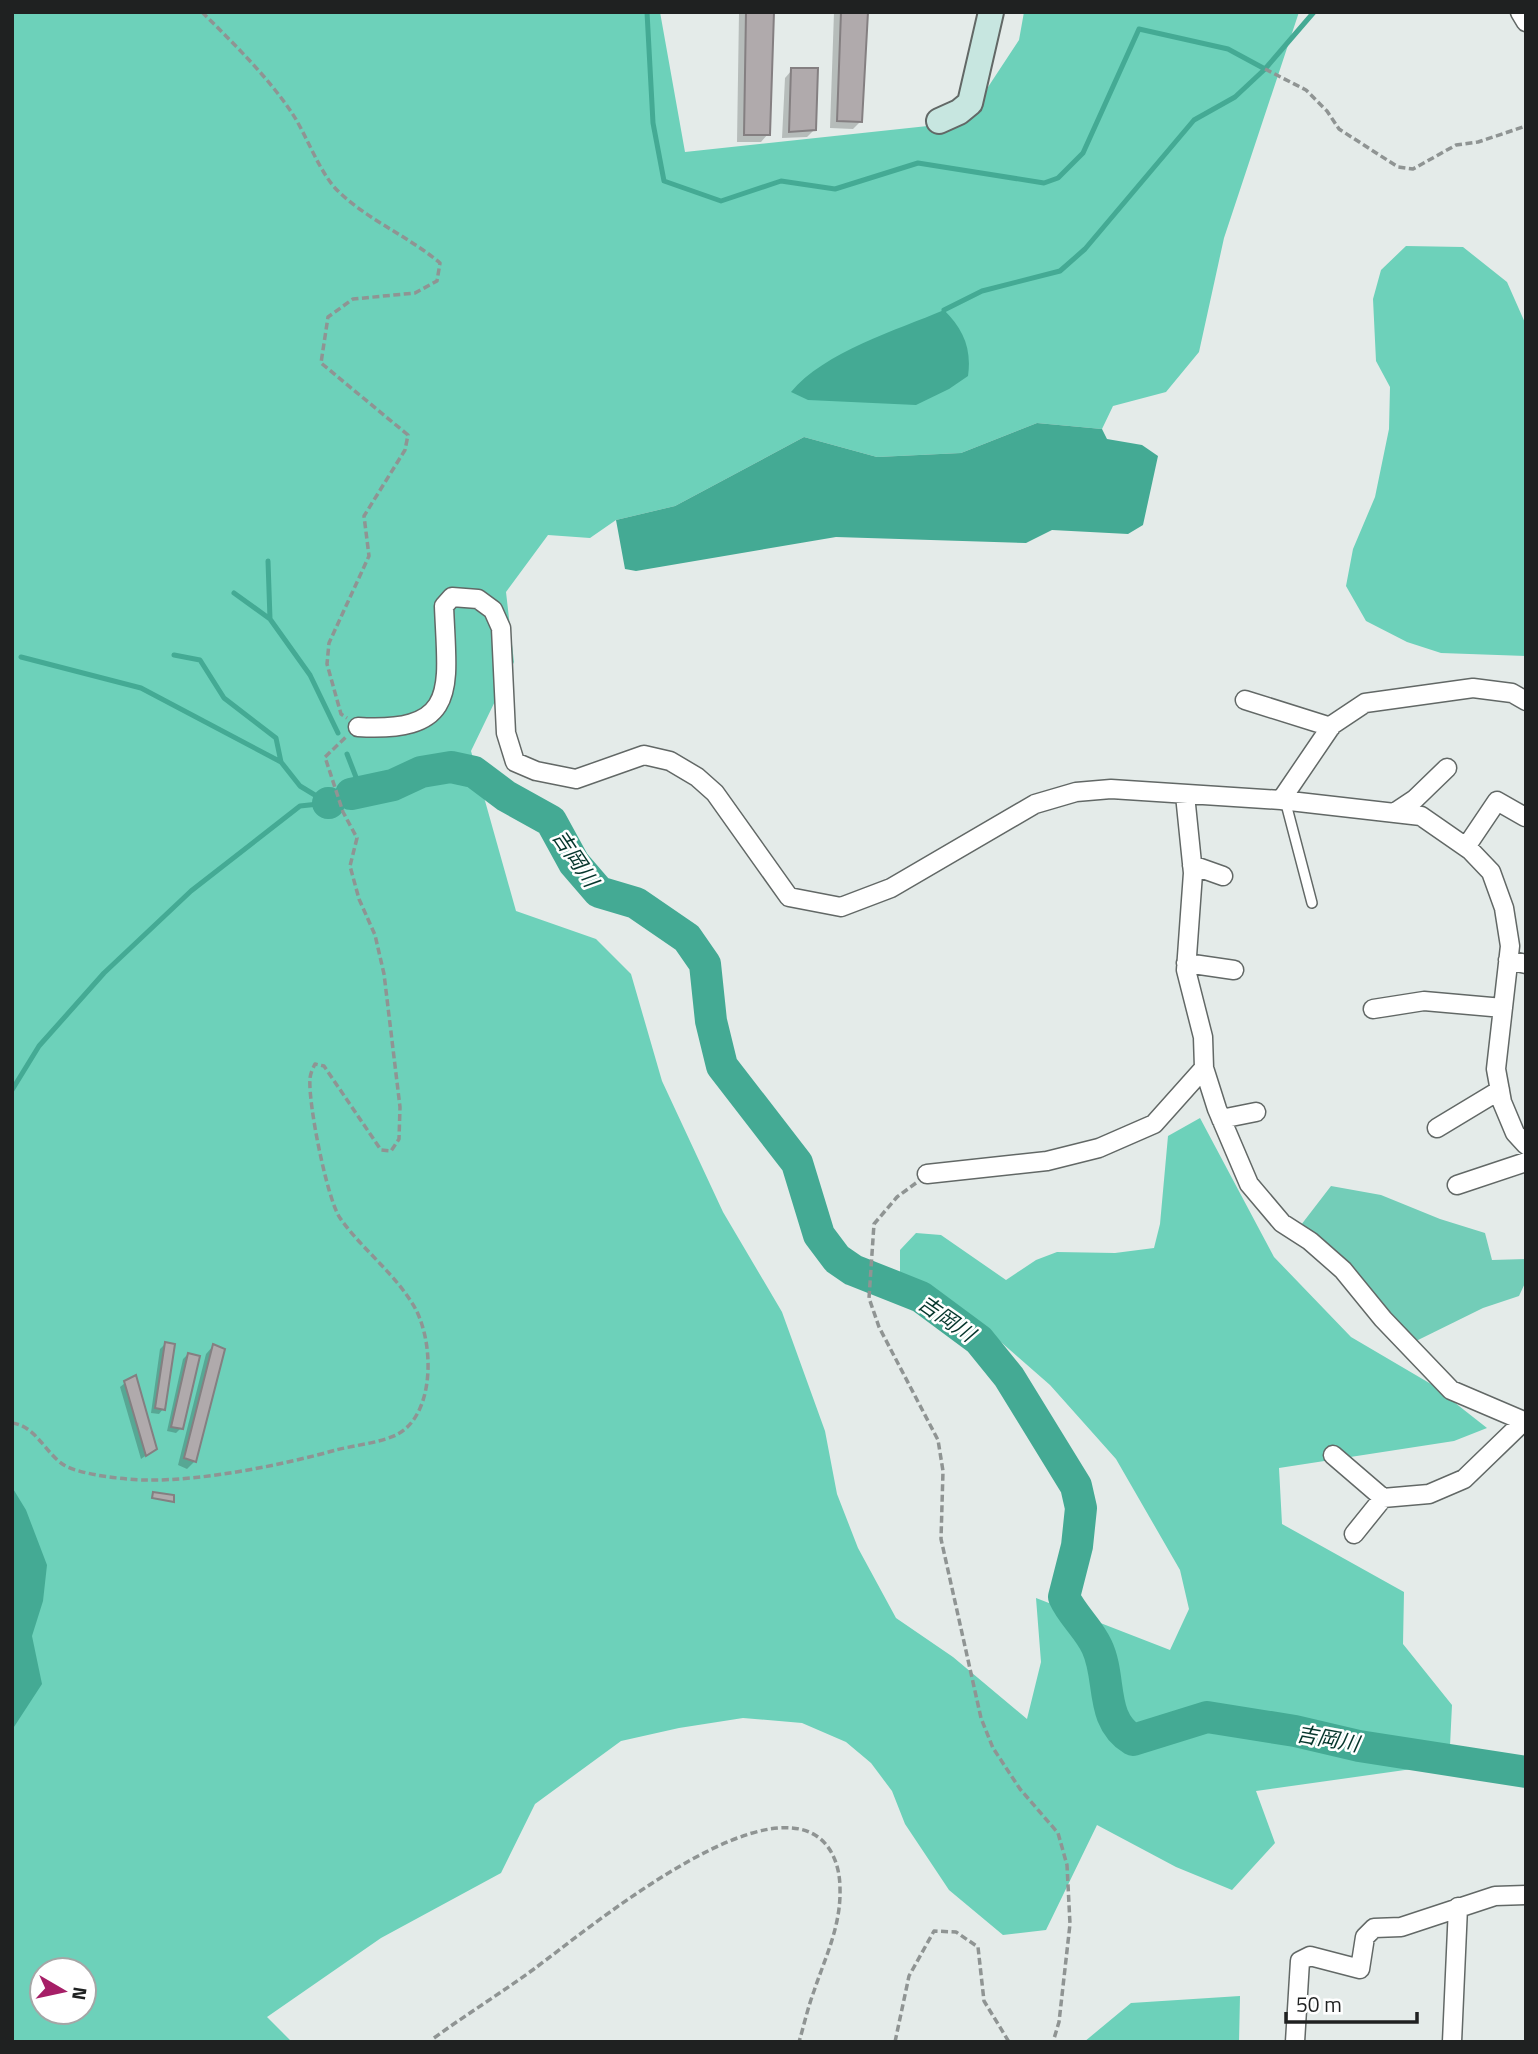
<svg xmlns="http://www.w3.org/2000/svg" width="1538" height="2054" viewBox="0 0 1538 2054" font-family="'Titillium Web','Noto Sans JP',sans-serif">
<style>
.green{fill:#73cdb8}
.forest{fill:#6dd1ba;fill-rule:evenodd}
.water{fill:#44aa94}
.shadow{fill:#0003}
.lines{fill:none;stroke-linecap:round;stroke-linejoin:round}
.stream{stroke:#44aa94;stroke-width:5}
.river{stroke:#44aa94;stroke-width:32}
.building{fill:#b0aaac;stroke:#847f81;stroke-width:2}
.lane-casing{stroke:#626866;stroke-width:12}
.street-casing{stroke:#626866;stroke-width:21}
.secondary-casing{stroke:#626866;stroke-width:28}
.path{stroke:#8f9493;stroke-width:3.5;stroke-dasharray:7 3.5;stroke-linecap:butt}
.lane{stroke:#fff;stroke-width:9}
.street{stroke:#fff;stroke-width:18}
.secondary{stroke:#c7e6e0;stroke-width:24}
.labels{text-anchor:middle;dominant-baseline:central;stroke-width:5;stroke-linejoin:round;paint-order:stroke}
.water-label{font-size:21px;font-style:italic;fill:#05362c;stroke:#fff}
</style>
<rect width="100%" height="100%" fill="#e4ebe9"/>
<path class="green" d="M1331,1186l50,9 59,24 45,14 7,27 34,-1v22l-7,15 -36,12 -69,34c-35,-45 -68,-83 -113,-117z"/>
<path class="forest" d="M12,12h648l25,140 280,-30 54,-82 5,-28h275l-75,226 -25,114 -33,40 -53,14 -11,23 -65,-6 -76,30 -84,4 -73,-20 -129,69 -59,14 -26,18 -42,-3 -42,57 8,70 -43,89 45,160 80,28 35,35 31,107 61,131 59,100 43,119 12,63 21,54 38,70 57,39 74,62 14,-57 -5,-64 134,52 19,-41 -9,-39 -64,-111 -66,-74 -64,-56 -52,-24 -34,-32v-23l16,-17 25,2 65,45 30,-20 21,-8 58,1 39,-5 6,-24 8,-88 32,-18 74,139 77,80 80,47 56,44 -33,13 -175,27 3,56 122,68 -1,52 49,61 -2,41 -38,23 -156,22 19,52 -43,47 -56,-23 -79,-42 -51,105 -43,5 -54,-45 -44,-66 -13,-33 -21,-28 -25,-21 -44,-19 -59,-5 -64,10 -58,13 -86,63 -34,69 -120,65 -114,79 25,25h-280zM42,1970h42v42h-42z
M1406,246l57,1 44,35 19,43v331l-85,-3 -34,-11 -41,-21 -20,-35 7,-37 22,-52 14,-68 1,-42 -14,-26 -3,-62 8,-29z
M1240,1996l-1,46h-155l47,-39z"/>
<path class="water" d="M944,310c19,19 28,38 24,66l-19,13 -33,16 -108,-5 -17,-8c33,-40 106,-62 153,-82z
M1037,423l65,6 5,10 35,6 16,11 -15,69 -15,9 -76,-4 -26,13 -190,-6 -200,34 -11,-2 -9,-49 59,-14 129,-69 73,20 84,-4z
M12,1487l14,23 21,55 -4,36 -11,35 10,48 -30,46z"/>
<path class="shadow" d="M739,12h33l-4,122 -7,8h-24z
M834,12h32l-5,109 -8,8 -23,-1z
M792,70l22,60 -7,7 -25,1 3,-60z
M165,1344l-2,65 -4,5 -8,-1 9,-64z
M213,1346l-18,115 -8,8 -9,-4 28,-111z
M188,1354l-7,74 -5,5 -9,-2 16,-72z
M125,1383l30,66 -14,10 -21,-72z"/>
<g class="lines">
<path class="stream" d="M647,12l6,111 11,58 57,20 60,-20 54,8 83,-26 126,20 14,-5 25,-25 56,-124 89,20 37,20 49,-57
M944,310l38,-19 78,-20 25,-22 109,-129 41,-23 30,-28
M268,561l2,58
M234,593l36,26 40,56 28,58
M174,655l26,5 24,38 52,40 5,24
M21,657l120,31 140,74 19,24 28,17
M347,754l14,36
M12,1090l27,-44 65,-73 87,-82 109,-85 28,-3"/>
<path class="river" d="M351,794l42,-9 28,-13 30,-5 23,5 32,24 45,25 23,42 25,29 37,11 51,35 18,26 6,57 11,45 75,97 22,72 18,24 16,11 68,27 58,43 30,37 67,109 5,22 -4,38 -13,51c8,18 25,32 33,50 15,32 2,72 36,93l74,-23 88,14 64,15 167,26
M328,803h1"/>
</g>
<path class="building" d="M746,12h28l-4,123h-26z
M841,12h27l-6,110 -25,-1z
M791,68h27l-2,62 -27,2z
M165,1342l10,2 -10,66 -10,-2z
M213,1344l12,5 -29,113 -12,-4z
M188,1353l12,3 -17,73 -12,-2z
M136,1375l21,74 -11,7 -22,-75z
M153,1492l21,3v7l-22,-4z"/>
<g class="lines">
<defs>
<path id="lane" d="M1285,800l27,103"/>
<path id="street" d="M1520,12l6,10
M1245,700l86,27
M358,727c103,6 89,-40 86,-121l8,-9 26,2 15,11 8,18 5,105 9,29 21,9 40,8 68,-24 26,6 27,16 18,16 74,104 52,10 50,-19 144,-84 41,-12 35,-3 170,11 140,16 49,34 21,22 13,36 6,38 -14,123 6,33 13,31 11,12
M1185,795l8,78 -7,97 17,67 1,31 13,41 32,75 33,39 28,18 33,29 40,49 68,71 75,32
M1281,800l51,-75 33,-22 108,-15 39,5 14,8
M1394,813l21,-14 32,-31
M1466,847l31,-46 28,16
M1192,865l31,11
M1508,960l18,4
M1186,963l48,7
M1373,1009l51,-8 79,7
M1221,1119l35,-7
M1437,1128l63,-38
M927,1174l120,-13 52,-13 55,-24 50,-56
M1457,1185l69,-23
M1333,1455l50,43
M1354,1534l29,-36 46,-4 35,-15 60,-58
M1295,2042l5,-81 10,-5 50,13 5,-32 9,-9 27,-1 94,-31 31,-1
M1452,2042l6,-135"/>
<path id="secondary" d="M939,121l20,-9 11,-9 21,-91"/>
</defs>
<use href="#lane" class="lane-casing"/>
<use href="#street" class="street-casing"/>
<use href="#secondary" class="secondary-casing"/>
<path class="path" d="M202,12c32,32 65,64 90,101 15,23 25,54 43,75 30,31 72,47 105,75l-3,18 -22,12 -62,6 -25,18 -7,46 87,72 -3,15 -41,66 5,40 -40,87 -2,21 14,50 6,4
M1265,69l41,21 21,21 12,18 59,38 15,2 43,-24 22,-3 48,-16
M916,1183l-19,14 -23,27 -5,74 10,29 59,113 5,31 -2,68 40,179 12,30 27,41 38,44 9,32 3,59 -11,98 -6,20
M12,1423c24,3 33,30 52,42 16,10 64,15 83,15 56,1 135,-15 189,-30 19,-5 45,-7 62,-16 39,-22 36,-98 14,-131 -20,-32 -51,-55 -72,-85 -13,-19 -32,-115 -30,-139 0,-5 3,-11 5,-15l9,2 57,84 10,1 8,-12 1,-32 -16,-133 -9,-39 -16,-36 -9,-33 7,-28 -14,-26 -18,-55 22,-21
M434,2038c33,-24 67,-45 100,-69 54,-40 215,-174 281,-134 18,11 25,33 25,54 1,37 -15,69 -26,102 -6,16 -10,34 -15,51
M895,2042l14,-66 25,-45 22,1 22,15 6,54 25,41"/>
<use href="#lane" class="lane"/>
<use href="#street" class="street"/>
<use href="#secondary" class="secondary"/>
</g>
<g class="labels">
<g class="water-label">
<text transform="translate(576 858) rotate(56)">吉岡川</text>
<text transform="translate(947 1318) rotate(35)">吉岡川</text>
<text transform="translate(1328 1738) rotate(10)">吉岡川</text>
</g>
</g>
<rect width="1538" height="2054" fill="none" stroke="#1f2121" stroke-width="28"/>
<g transform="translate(63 1991) rotate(99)"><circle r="33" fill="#ffffff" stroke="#a5a6a6" stroke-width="2"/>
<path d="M0-5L12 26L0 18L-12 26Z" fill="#a61f67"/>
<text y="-10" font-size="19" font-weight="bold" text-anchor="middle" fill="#1f2121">N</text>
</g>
<path d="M1286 2012v10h131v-10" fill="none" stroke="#1f2121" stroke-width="3.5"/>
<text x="1296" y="2012" font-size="21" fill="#1f2121" stroke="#ffffff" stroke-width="5" paint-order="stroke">50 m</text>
</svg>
